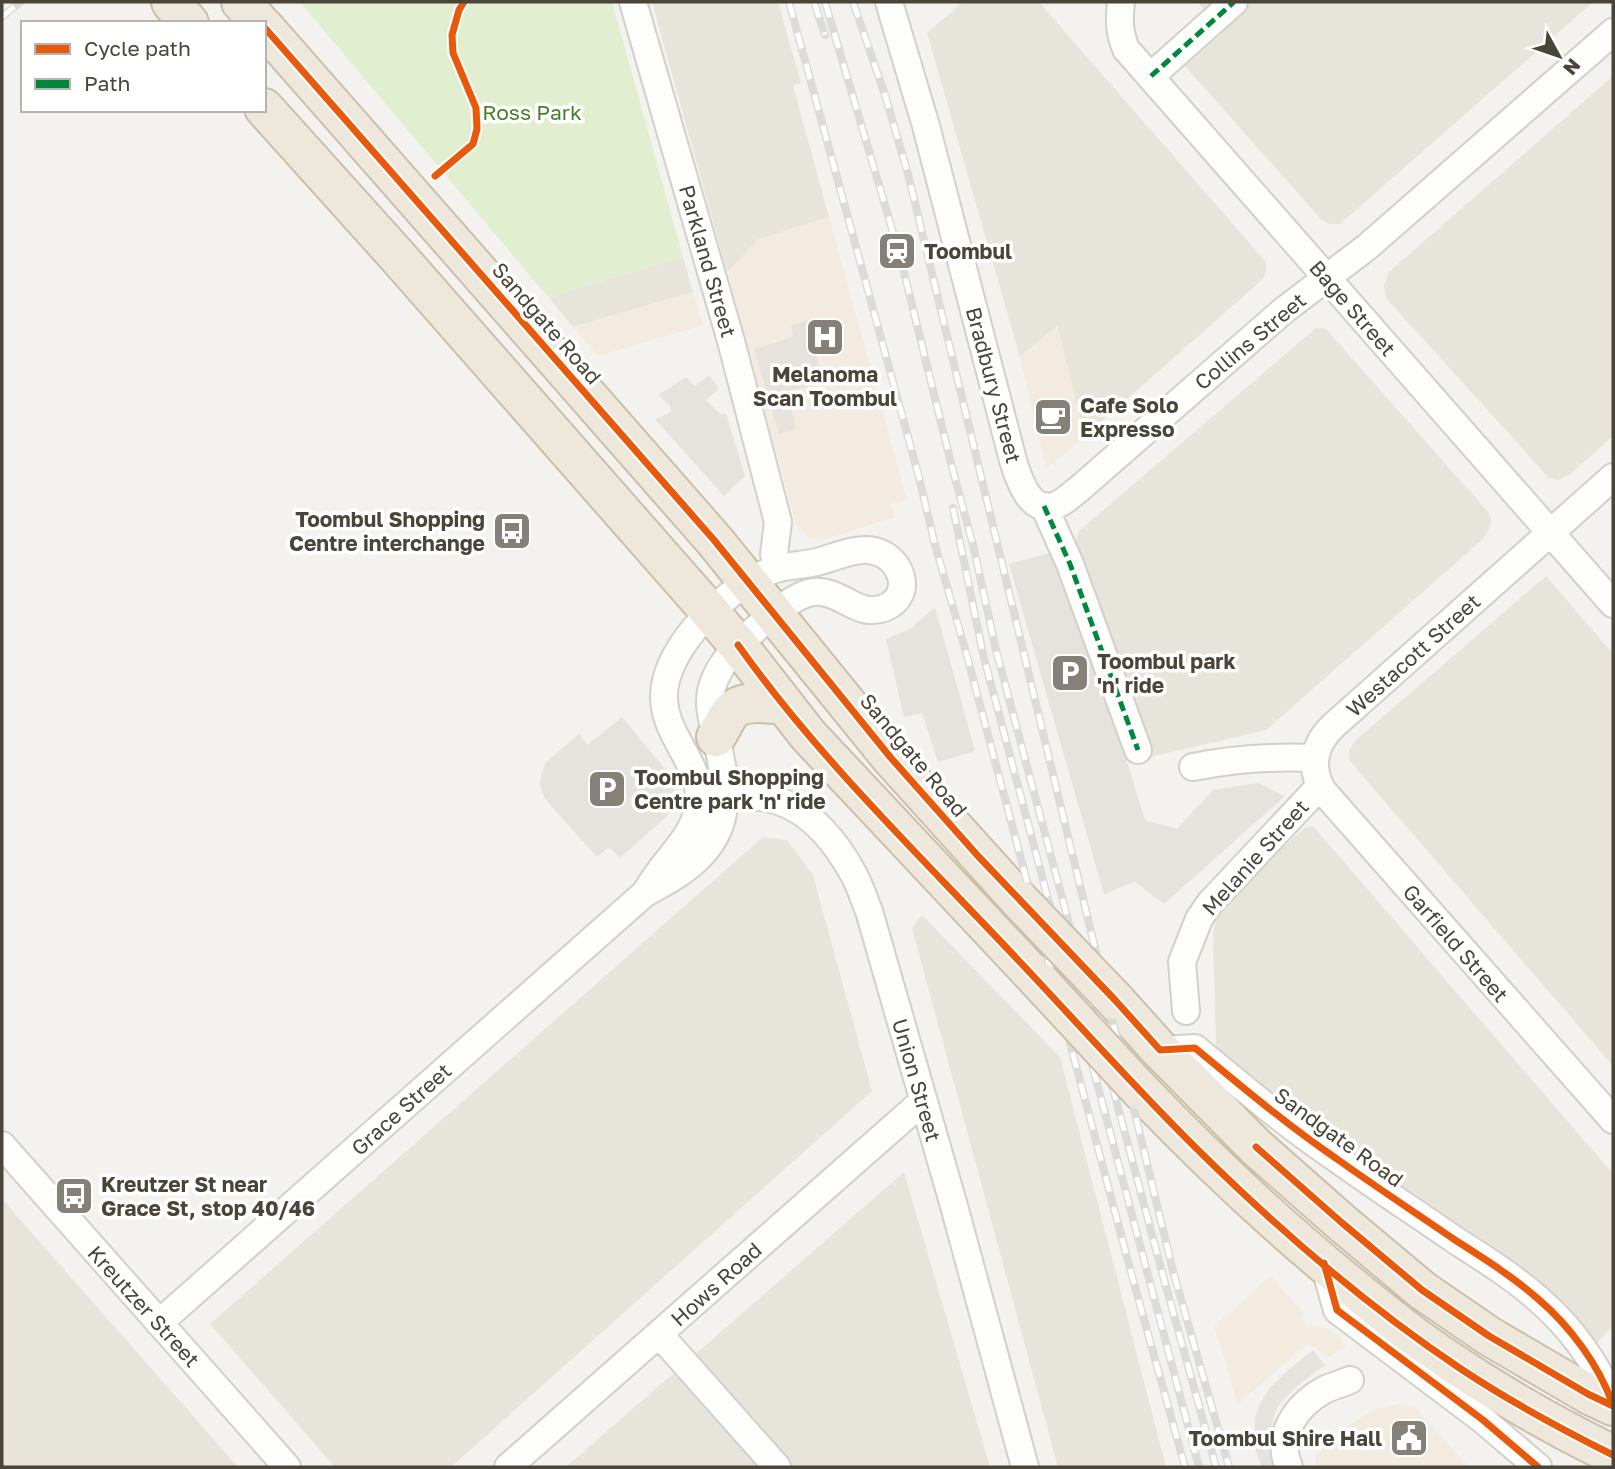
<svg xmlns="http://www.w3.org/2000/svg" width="1615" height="1469" viewBox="0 0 1615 1469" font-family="'Golos Text',sans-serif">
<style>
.residential{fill:#e7e4dc}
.commercial{fill:#f3ebdf}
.green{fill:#e1eecf}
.parking{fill:#e6e3df}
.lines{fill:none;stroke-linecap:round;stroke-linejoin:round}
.minor-casing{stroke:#d2d0cb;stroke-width:30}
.highway-casing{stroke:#ccbfa9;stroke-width:42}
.minor{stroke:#fdfdfc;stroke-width:26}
.highway{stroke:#ede8db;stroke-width:38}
.rail-casing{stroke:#dbdbda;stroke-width:8}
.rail{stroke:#fff;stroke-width:5;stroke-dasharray:16;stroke-linecap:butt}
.highway-bridge-casing{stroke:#ccbfa9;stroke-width:42;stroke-linecap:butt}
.highway-bridge{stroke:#ede8db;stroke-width:38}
.quiet{stroke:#00873e;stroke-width:5;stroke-dasharray:10 5;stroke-linecap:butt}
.cycleway-casing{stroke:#fff;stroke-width:11}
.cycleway{stroke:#e8590c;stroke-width:7}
.labels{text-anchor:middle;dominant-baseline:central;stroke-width:7;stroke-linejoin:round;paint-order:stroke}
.park-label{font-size:21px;fill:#4a7f2a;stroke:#fff}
.poi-label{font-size:21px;font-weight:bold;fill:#4b4439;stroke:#fff;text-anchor:start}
.street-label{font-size:21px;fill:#4b4439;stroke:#fff}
</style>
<rect width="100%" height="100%" fill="#f4f2ee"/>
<path class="residential" d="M652,2h126l23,81 -8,3 36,131 -70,22 -32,33z
M963,2h76l227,260v9l-3,8 -178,157 -28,-110 -37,31 -93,-324z
M1198,2h395l-253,222h-10l-10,-6 -135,-152 38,-33z
M1613,76v360l-44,39 -11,5 -9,-2 -163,-180 -2,-13 5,-13z
M683,257l10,35 -120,35 -25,-30z
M1316,328l10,1 163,184 2,8 -2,9 -6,9 -217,191 -116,27 -76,-195 -2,-13 8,-19z
M1546,576l67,78v412l-264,-306v-10l7,-10z
M1313,826l300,348v152l-16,17 -27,-31 -31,-29 -124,-87 -72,-49 -49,-35 -78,-63 -3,-117 8,-25 9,-13 76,-67z
M763,837l24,3 26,35 59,216 -421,376h-116l-125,-143z
M922,915l138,142 106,410h-108l-146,-539z
M904,1172l86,295h-424z
M2,1199l236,268h-236z"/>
<path class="commercial" d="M829,217l78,283 -16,4 4,13 -69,22h-13l-9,-5 -8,-10 -69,-252 32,-33z
M693,292l10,33 -105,31 -25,-29z
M1057,326l28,110 -39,33 -26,-112z
M1271,1276l34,38 -4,4 6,7 20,3 11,7 8,11 -19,12 -12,-11 -9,-2 -68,59 -24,-78z
M1403,1403l12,4 54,60h-154l1,-11 5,-7 28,-24 27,-16z"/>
<path class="green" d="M300,2h312l71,255 -135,40z"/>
<path class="parking" d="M807,320l16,62 -36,10 9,37 -17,5 -25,-85 39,-12 -2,-12z
M709,375l10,14 -13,11 14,14h6l19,62 -21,20 -69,-77 16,-7 -1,-6 -12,-11 28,-18 9,9z
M1060,550l85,270 32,9 36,-39 45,-7 27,13 -121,108 -29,-22 -31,12 -95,-330z
M935,607l40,144 -37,11 -16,-49 -18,4 -18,-78 24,-10z
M622,717l44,53 9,21 -1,13 -8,13 -46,41 -11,-11 -12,10 -52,-58 -5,-13 1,-10 5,-14 33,-28 9,11z
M1313,1350l12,15 -28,21 -17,17 -6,12 -3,18 4,18 6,16h-19l-6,-16 -1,-17v-17l5,-13 9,-15 18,-18z"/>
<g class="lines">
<defs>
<path id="minor" d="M633,2l98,339 47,181 -4,32 2,15
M889,2l37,124 88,338c6,18 17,51 42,41 9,-3 16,-11 23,-16l204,-178 84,-64 246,-215
M1121,2c-2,18 -2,30 5,47l487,555
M1151,76l83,-74
M1613,477l-280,249c-19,18 -24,42 -10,65l290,329
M1044,506l26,58 68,186
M1193,767c41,-8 79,-11 122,-9
M708,794c23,1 48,0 70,7 34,10 60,44 76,74 6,11 10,24 15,36l85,295 71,261
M1186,1011l-4,-49 17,-43 11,-16 110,-117
M1160,1050l35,-2c46,38 92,77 142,111 39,28 79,54 118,81 28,18 57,36 82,58 33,28 62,67 76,107
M2,1145l285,322
M1324,1264l13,46 146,110 55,47
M159,1323l485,-429c19,-11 40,-21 56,-38 36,-36 25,-79 15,-124 -3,-13 -7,-27 -4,-41 4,-17 15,-33 27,-45 14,-15 52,-49 71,-53 6,-2 15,-1 21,1 19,6 32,22 54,14 31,-12 18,-51 -10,-57 -18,-4 -39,6 -57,11 -13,3 -28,3 -41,7 -45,14 -113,78 -112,128 0,44 47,72 32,119 -6,20 -22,36 -34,52 -7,9 -12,18 -18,26
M659,1334l118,133
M508,1467l415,-366
M1289,1467c-14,-32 7,-61 35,-77 8,-4 17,-6 26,-10"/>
<path id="highway" d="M171,2l18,21
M241,2l19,21
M264,27l450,513 177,218 129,143
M264,108l135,150 311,354 28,33 70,90 231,246
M716,737c5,-8 9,-17 14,-24 12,-15 37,-9 53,-8
M1115,1000l45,50 96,97 85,75 81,68 67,46 99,58 25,12
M1140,1090c65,68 133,132 206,192 26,21 52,43 79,62 59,42 123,79 188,111"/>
</defs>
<use href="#minor" class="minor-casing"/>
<use href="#highway" class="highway-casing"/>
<use href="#minor" class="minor"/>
<use href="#highway" class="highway"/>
<defs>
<path id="rail" d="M789,2l130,475 15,64 33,115 165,620 53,191
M814,2l11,33
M825,2l75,254 51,207 23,86 22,101 166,622 54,195
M853,2l32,93 23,79 265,1097 56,196
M2,17l18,-15
M953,508l30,146 216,813"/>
</defs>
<use href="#rail" class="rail-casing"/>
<use href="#rail" class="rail"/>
<defs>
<path id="highway-bridge" d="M1020,901l95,99
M1039,981l101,109"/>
</defs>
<use href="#highway-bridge" class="highway-bridge-casing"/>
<use href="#highway-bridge" class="highway-bridge"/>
<path class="quiet" d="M1151,76l83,-74
M1044,506l26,58 68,186"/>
<defs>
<path id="cycleway" d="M264,27l450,513 177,218 87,98 137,144 45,50 35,-2c46,38 92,77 142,111 39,28 79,54 118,81 28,18 57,36 82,58 33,28 62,67 76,107
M435,176l38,-32 4,-15 -1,-21 -23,-55 -1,-18 7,-25 5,-8
M738,645c77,108 173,202 264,298 65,68 128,140 195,206 79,78 171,158 264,220 48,32 100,60 152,86
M1256,1147l85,75 81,68 67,46 99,58 25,12
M1324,1263l13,47 146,110 55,47"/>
</defs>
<use href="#cycleway" class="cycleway-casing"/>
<use href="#cycleway" class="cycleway"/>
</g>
<defs>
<symbol id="station-square" viewBox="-11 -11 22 22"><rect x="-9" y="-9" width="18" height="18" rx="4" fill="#868178" stroke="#fff"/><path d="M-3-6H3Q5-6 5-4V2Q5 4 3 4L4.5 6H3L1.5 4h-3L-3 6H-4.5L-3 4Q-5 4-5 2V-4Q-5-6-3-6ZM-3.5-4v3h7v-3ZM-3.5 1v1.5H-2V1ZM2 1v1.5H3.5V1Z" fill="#fff"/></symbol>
<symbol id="hospital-square" viewBox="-11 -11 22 22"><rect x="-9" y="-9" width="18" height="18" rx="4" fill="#868178" stroke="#fff"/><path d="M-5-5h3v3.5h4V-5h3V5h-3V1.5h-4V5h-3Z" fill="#fff"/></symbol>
<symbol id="cafe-square" viewBox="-11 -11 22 22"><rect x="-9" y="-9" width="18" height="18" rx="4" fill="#868178" stroke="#fff"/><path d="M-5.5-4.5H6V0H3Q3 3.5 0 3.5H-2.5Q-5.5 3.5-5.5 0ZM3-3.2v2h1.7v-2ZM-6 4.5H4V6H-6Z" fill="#fff"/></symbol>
<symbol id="bus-square" viewBox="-11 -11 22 22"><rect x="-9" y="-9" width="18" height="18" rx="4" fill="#868178" stroke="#fff"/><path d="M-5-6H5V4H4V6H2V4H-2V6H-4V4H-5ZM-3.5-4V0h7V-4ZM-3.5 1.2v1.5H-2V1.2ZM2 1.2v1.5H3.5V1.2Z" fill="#fff"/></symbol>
<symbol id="parking-square" viewBox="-11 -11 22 22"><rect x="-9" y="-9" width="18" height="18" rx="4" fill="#868178" stroke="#fff"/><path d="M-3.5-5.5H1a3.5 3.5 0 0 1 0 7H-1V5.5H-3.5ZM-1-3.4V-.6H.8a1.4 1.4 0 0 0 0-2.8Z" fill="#fff"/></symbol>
<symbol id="civic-square" viewBox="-11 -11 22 22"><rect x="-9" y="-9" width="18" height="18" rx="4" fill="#868178" stroke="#fff"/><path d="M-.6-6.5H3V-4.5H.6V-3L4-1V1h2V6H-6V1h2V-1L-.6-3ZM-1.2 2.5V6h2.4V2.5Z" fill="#fff"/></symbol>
</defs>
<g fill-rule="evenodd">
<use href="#station-square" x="875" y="229" width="44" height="44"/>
<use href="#hospital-square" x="803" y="315" width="44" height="44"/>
<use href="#cafe-square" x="1031" y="395" width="44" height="44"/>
<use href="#bus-square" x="490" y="509" width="44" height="44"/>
<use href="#parking-square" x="1048" y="651" width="44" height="44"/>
<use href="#parking-square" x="585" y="767" width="44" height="44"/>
<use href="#bus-square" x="52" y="1174" width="44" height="44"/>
<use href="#civic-square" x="1387" y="1416" width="44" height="44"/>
</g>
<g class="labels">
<g class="park-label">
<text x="532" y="112">Ross Park</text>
</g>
<g class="poi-label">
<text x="924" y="251">Toombul</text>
<text x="825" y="374" text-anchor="middle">Melanoma<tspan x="825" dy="24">Scan Toombul</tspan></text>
<text x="1080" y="405">Cafe Solo<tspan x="1080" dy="24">Expresso</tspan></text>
<text x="485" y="519" text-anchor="end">Toombul Shopping<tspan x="485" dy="24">Centre interchange</tspan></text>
<text x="1097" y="661">Toombul park<tspan x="1097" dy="24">'n' ride</tspan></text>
<text x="634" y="777">Toombul Shopping<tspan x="634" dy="24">Centre park 'n' ride</tspan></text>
<text x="101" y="1184">Kreutzer St near<tspan x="101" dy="24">Grace St, stop 40/46</tspan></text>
<text x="1382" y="1438" text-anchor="end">Toombul Shire Hall</text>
</g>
<g class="street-label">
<text transform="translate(708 261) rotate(74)">Parkland Street</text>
<text transform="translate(1353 308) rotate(49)">Bage Street</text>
<text transform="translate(547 323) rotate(49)">Sandgate Road</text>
<text transform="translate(1250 341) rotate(-40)">Collins Street</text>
<text transform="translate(994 385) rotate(75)">Bradbury Street</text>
<text transform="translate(1413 655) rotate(-42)">Westacott Street</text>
<text transform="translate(914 755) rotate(50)">Sandgate Road</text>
<text transform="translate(1255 857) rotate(-48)">Melanie Street</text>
<text transform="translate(1456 943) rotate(49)">Garfield Street</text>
<text transform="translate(917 1080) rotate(74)">Union Street</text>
<text transform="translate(401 1109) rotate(-42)">Grace Street</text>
<text transform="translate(1339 1137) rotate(36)">Sandgate Road</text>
<text transform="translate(716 1284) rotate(-42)">Hows Road</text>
<text transform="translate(144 1306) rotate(48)">Kreutzer Street</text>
</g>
</g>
<rect width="1615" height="1469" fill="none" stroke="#4b4439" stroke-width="7"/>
<rect x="21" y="21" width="245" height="91" fill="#ffffff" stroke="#b7b4b0" stroke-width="2"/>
<rect x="35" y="44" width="35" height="10" fill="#e8590c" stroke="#b7b4b0" stroke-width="2"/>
<text x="84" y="56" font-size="21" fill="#4b4439">Cycle path</text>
<rect x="35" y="79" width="35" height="10" fill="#00873e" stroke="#b7b4b0" stroke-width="2"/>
<text x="84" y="91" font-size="21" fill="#4b4439">Path</text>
<g transform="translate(1559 56) rotate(130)" stroke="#ffffff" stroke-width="5" paint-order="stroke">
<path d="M0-5L12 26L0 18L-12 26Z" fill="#4b4439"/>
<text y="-10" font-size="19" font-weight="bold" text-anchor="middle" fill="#4b4439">N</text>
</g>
</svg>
